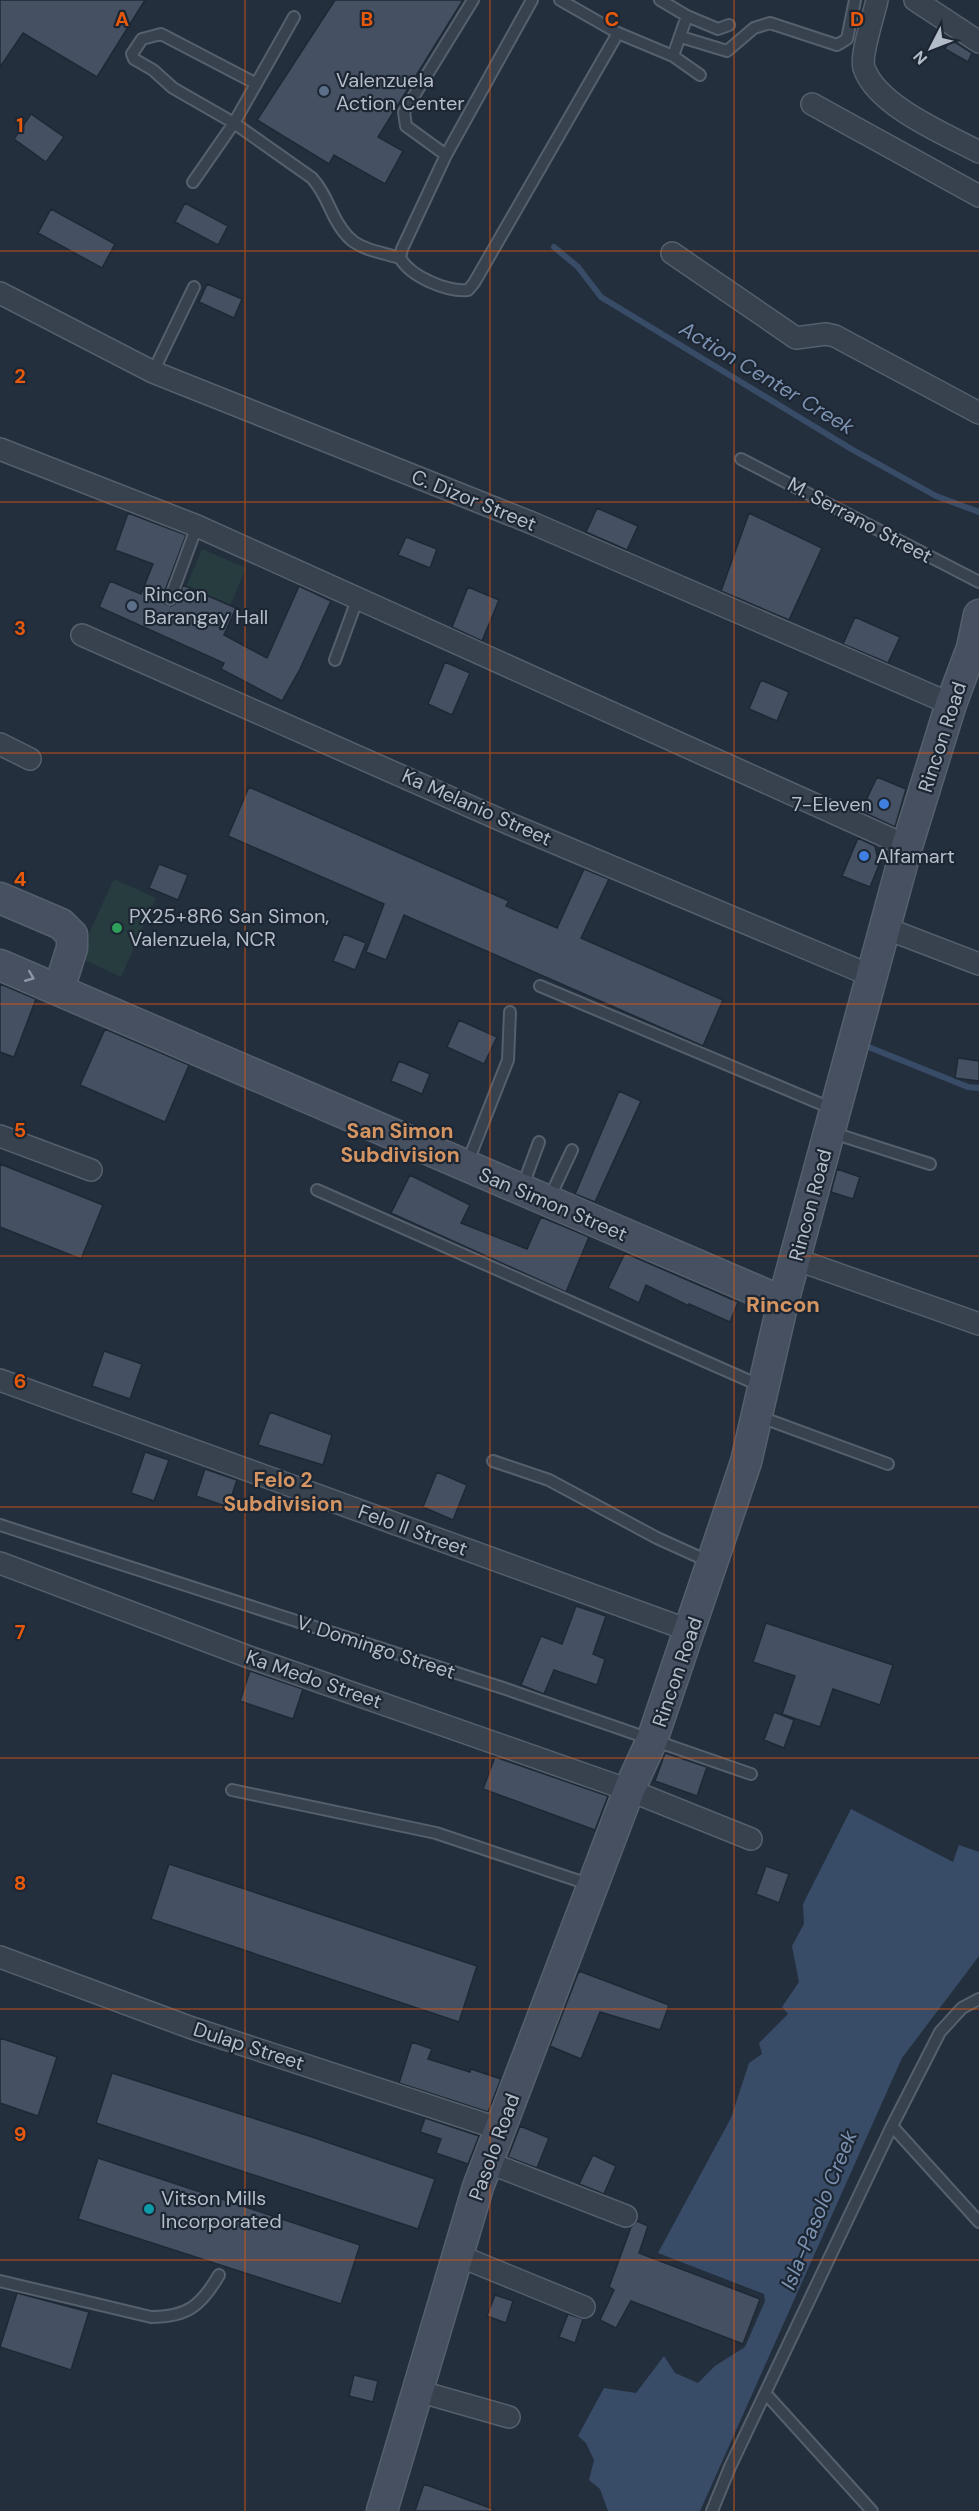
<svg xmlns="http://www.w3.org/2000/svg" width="979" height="2511" viewBox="0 0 979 2511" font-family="'DM Sans',sans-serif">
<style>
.green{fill:#263c3f}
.water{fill:#394c67}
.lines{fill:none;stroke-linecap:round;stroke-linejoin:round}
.stream{stroke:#394c67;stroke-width:6}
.building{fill:#455162;stroke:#1f2835;stroke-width:1.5}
.lane-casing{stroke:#565f6c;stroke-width:14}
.street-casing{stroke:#565f6c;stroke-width:24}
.secondary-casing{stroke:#565f6c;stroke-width:33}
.lane{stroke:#38414e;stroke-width:10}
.street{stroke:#38414e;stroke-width:21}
.secondary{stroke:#465061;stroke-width:30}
.oneway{stroke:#8e96a5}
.grid{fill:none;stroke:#e8590c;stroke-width:1.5;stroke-opacity:0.55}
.service-dot{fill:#5c6f8a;stroke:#1d2633;stroke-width:2}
.shop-dot{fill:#3f7fe0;stroke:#1d2633;stroke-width:2}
.leisure-dot{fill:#2e9e5b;stroke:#1d2633;stroke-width:2}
.culture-dot{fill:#0f9aa8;stroke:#1d2633;stroke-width:2}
.labels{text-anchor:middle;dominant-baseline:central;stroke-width:4.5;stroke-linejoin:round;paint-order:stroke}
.poi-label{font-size:20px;fill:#b4bcc9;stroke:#1d2633;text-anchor:start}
.street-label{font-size:20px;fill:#b4bcc9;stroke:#1d2633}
.water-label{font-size:21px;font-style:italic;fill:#7c92b1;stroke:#1d2633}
.neighbourhood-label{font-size:21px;font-weight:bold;fill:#d59563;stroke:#1d2633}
.quarter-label{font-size:22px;font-weight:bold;fill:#d59563;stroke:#1d2633}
.grid-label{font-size:20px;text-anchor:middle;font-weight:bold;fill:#e8590c;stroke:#1d2633;stroke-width:4.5;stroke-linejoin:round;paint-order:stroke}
</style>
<rect width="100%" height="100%" fill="#242f3e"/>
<path class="green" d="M202,549l44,19 -35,83 -44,-19z
M114,879l42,19 -35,79 -43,-20z"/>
<path class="water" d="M851,1809l102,53 6,-17 20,7v104l-77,102 -202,453h-92l-8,-22 -11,-9 5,-20 -8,-17 -8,-7 26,-48 32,5 28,-37 11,17 23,10 17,-17 30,-19 20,-46 -1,-7 -106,-41 73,-135 18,-55 13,-9 -3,-11 29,-29 -6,-7 17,-25 -7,-36 12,-22 -1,-20z"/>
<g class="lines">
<path class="stream" d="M554,247l24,20 23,30 252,153 83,46 43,16
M866,1046l102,41 11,1"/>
</g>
<path class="building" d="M0,0h145l-48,77 -74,-44 -23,34z
M335,0h128l-85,137 25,14 -18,33 -51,-29 -5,9 -72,-44z
M950,39l22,14 -4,9 -23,-13z
M31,114l33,23 -18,25 -32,-23z
M185,203l43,23 -10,19 -43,-23z
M51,209l64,35 -13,24 -64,-35z
M207,284l35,15 -8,19 -35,-16z
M597,508l41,18 -11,24 -41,-18z
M128,513l58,22 -23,61 2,8 6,2 4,-2 8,-19 53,23 -12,27 43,23 32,-72 32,15 -31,68 -18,32 -61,-32 3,-6 -125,-56 11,-26 31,13 12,-30 -38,-14z
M749,513l73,35 -33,72 -68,-29z
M406,537l31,12 -7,19 -32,-13z
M468,587l31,13 -17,41 -30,-14z
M855,617l45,20 -12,26 -45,-19z
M445,662l25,11 -18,42 -24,-11z
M761,680l28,12 -12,29 -28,-12z
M877,777l29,12 -11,38 -34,-16z
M249,787l260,114 -3,5 51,22 27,-59 25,10 -28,59 142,62 -20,46 -299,-131 -18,45 -20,-8 18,-48 -156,-68z
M858,838l17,8 4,19 -9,22 -28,-11z
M159,864l29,11 -10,25 -29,-12z
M344,934l22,9 -11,27 -22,-9z
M0,984l36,15 -22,58 -14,-5z
M459,1020l38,17 -13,27 -37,-17z
M105,1029l84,36 -24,57 -85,-37z
M958,1058l21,3v20l-24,-3z
M399,1061l31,13 -8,20 -31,-13z
M619,1091l22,10 -46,101 -20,-8z
M0,1164l103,41 -22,54 -81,-32z
M837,1169l23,8 -7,22 -22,-7z
M410,1175l60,30 -9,18 66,26 14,-32 48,20 -23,55 -175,-79z
M625,1253l113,49 -8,20 -41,-18v2l-43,-21 -7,18 -31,-15z
M104,1351l38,13 -12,35 -38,-13z
M270,1412l62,23 -9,30 -65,-20z
M145,1452l24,8 -15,41 -23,-8z
M205,1469l32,11 -9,27 -32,-11z
M437,1472l30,13 -14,35 -30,-13z
M576,1606l30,10 -13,38 12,5 -8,26 -43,-15 -10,24 -23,-9 20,-49 21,8z
M766,1623l127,42 -13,40 -47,-16 -13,38 -38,-13 13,-38 -42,-14z
M250,1671l53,18 -10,30 -53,-18z
M774,1712l20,8 -10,28 -20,-8z
M665,1753l42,14 -10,29 -42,-15z
M495,1757l113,39 -13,34 -112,-41z
M169,1864l308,102 -18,56 -308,-103z
M766,1866l23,8 -10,29 -23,-9z
M579,1971l90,34 -9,25 -60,-18 -19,47 -31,-13z
M0,2038l57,19 -19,59 -38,-13z
M412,2042l20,7 -4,10 42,13 1,-3 30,10 -13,33 -89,-29z
M112,2073l197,63 126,43 -17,50 -322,-106z
M425,2118l54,18 -11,28 -32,-11 5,-14 -21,-7z
M520,2126l29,12 -12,30 -29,-11z
M593,2155l23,11 -12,28 -25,-10z
M98,2158l262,87 -19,59 -263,-85z
M637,2221l11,5 -9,27 121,46 -17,45 -112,-43 -15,27 -16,-8 14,-30 -5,-3 22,-60z
M17,2293l72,19 -18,58 -71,-23z
M495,2295l18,6 -7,22 -19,-7z
M568,2314l15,5 -8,24 -16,-6z
M354,2375l24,6 -5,21 -24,-6z
M424,2484l69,25 -1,2h-77z"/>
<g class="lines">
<defs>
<path id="lane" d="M532,0l-86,155 -44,94 -2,9c11,19 47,34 68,32l6,-7 144,-250
M560,0l58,33 55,23 27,19
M660,0l27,16 -14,40
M687,16l31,13 11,-4
M294,17l-60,106 78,55c9,10 14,21 19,32 18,39 31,37 69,48
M681,37l46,14 27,-23 16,-5 67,22 10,-6 8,-39
M446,155l-40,-29 -2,-14 69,-112
M193,182l41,-59 -61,-35 -20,-18 -19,-11 -2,-5 10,-15 19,-5 94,49
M153,372l41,-85
M741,459l238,123
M170,599l27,-73
M335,660l22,-60
M540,986l293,123
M830,1132l100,32
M467,1164l41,-104 2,-48
M522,1188l17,-46
M317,1190l444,196
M549,1199l23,-49
M758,1416l130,48
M493,1461l56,19 108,58 53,24
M0,1525l503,163 248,86
M232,1790l204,43 155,52
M892,2126l87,96
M0,2281l151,36c36,0 50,-11 68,-42
M766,2394l106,117
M712,2511l18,-44 162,-341 48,-94 22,-24 17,-9"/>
<path id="street" d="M877,0c-3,15 -17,55 -13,68 13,38 81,66 115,84
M915,0l64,42
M812,104l167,92
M672,253l124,85 30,-4 9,2 144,77
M0,293l153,79 379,151 419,181
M0,449l197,77 710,320
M82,635l428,189 362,152
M0,744l30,15
M885,928l94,36
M0,1136l91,34
M795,1259l184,65
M0,1380l691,251
M0,1563l249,94 380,133 122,49
M0,1957l192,71 308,101
M487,2162l139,54
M457,2255l127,52
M418,2391l91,26"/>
<path id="secondary" d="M0,898l61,26 11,11v13l-13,41
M0,965l783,337
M382,2511l96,-324 151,-397 23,-50 94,-278 37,-160 124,-456 44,-142 21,-56 7,-33"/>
</defs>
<use href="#lane" class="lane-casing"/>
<use href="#street" class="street-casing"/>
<use href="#secondary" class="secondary-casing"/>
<use href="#lane" class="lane"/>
<use href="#street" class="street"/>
<use href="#secondary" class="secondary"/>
</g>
<defs><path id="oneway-chevron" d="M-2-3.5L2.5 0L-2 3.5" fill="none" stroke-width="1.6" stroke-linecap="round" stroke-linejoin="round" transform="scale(1.5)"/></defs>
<use class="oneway" href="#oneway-chevron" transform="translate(30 977) rotate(22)"/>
<path class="grid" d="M245,0v2511M490,0v2511M734,0v2511M0,251h979M0,502h979M0,753h979M0,1004h979M0,1256h979M0,1507h979M0,1758h979M0,2009h979M0,2260h979"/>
<g class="service-dot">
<circle cx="324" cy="91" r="6"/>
<circle cx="132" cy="606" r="6"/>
</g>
<g class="shop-dot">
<circle cx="884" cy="804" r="6"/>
<circle cx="864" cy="856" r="6"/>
</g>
<circle class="leisure-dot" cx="117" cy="928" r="6"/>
<circle class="culture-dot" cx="149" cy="2209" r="6"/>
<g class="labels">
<g class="poi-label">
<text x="336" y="80">Valenzuela<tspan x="336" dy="23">Action Center</tspan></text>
<text x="144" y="594">Rincon<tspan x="144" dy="23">Barangay Hall</tspan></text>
<text x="872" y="804" text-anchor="end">7-Eleven</text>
<text x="876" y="856">Alfamart</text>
<text x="129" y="916">PX25+8R6 San Simon,<tspan x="129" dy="23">Valenzuela, NCR</tspan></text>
<text x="161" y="2198">Vitson Mills<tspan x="161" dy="23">Incorporated</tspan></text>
</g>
<g class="street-label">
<text transform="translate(474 500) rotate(22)">C. Dizor Street</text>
<text transform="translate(860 520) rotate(28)">M. Serrano Street</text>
<text transform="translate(942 737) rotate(-72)">Rincon Road</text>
<text transform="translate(477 807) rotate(24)">Ka Melanio Street</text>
<text transform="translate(553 1204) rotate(23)">San Simon Street</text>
<text transform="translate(810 1205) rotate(-75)">Rincon Road</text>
<text transform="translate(413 1530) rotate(20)">Felo II Street</text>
<text transform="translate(376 1647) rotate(18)">V. Domingo Street</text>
<text transform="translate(677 1672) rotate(-71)">Rincon Road</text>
<text transform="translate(314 1679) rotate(19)">Ka Medo Street</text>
<text transform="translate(249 2046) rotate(18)">Dulap Street</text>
<text transform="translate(494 2147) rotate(-70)">Pasolo Road</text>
</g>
<g class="water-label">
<text transform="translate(767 378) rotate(31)">Action Center Creek</text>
<text transform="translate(819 2210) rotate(-68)">Isla-Pasolo Creek</text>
</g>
<g class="neighbourhood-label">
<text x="400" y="1131">San Simon<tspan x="400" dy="24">Subdivision</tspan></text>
<text x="283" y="1480">Felo 2<tspan x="283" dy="24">Subdivision</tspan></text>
</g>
<g class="quarter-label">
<text x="783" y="1304">Rincon</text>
</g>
</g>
<g class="grid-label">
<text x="122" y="26">A</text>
<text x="367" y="26">B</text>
<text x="612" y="26">C</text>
<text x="857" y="26">D</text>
<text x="20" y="132">1</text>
<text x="20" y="383">2</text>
<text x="20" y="635">3</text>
<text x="20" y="886">4</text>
<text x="20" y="1137">5</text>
<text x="20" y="1388">6</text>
<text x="20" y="1639">7</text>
<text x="20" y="1890">8</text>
<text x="20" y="2141">9</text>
</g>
<g transform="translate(931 48) rotate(228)" stroke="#1d2633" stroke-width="4.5" paint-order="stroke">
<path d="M0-4.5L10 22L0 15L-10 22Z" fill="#b4bcc9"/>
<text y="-9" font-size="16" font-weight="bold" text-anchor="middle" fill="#b4bcc9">N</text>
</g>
</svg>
